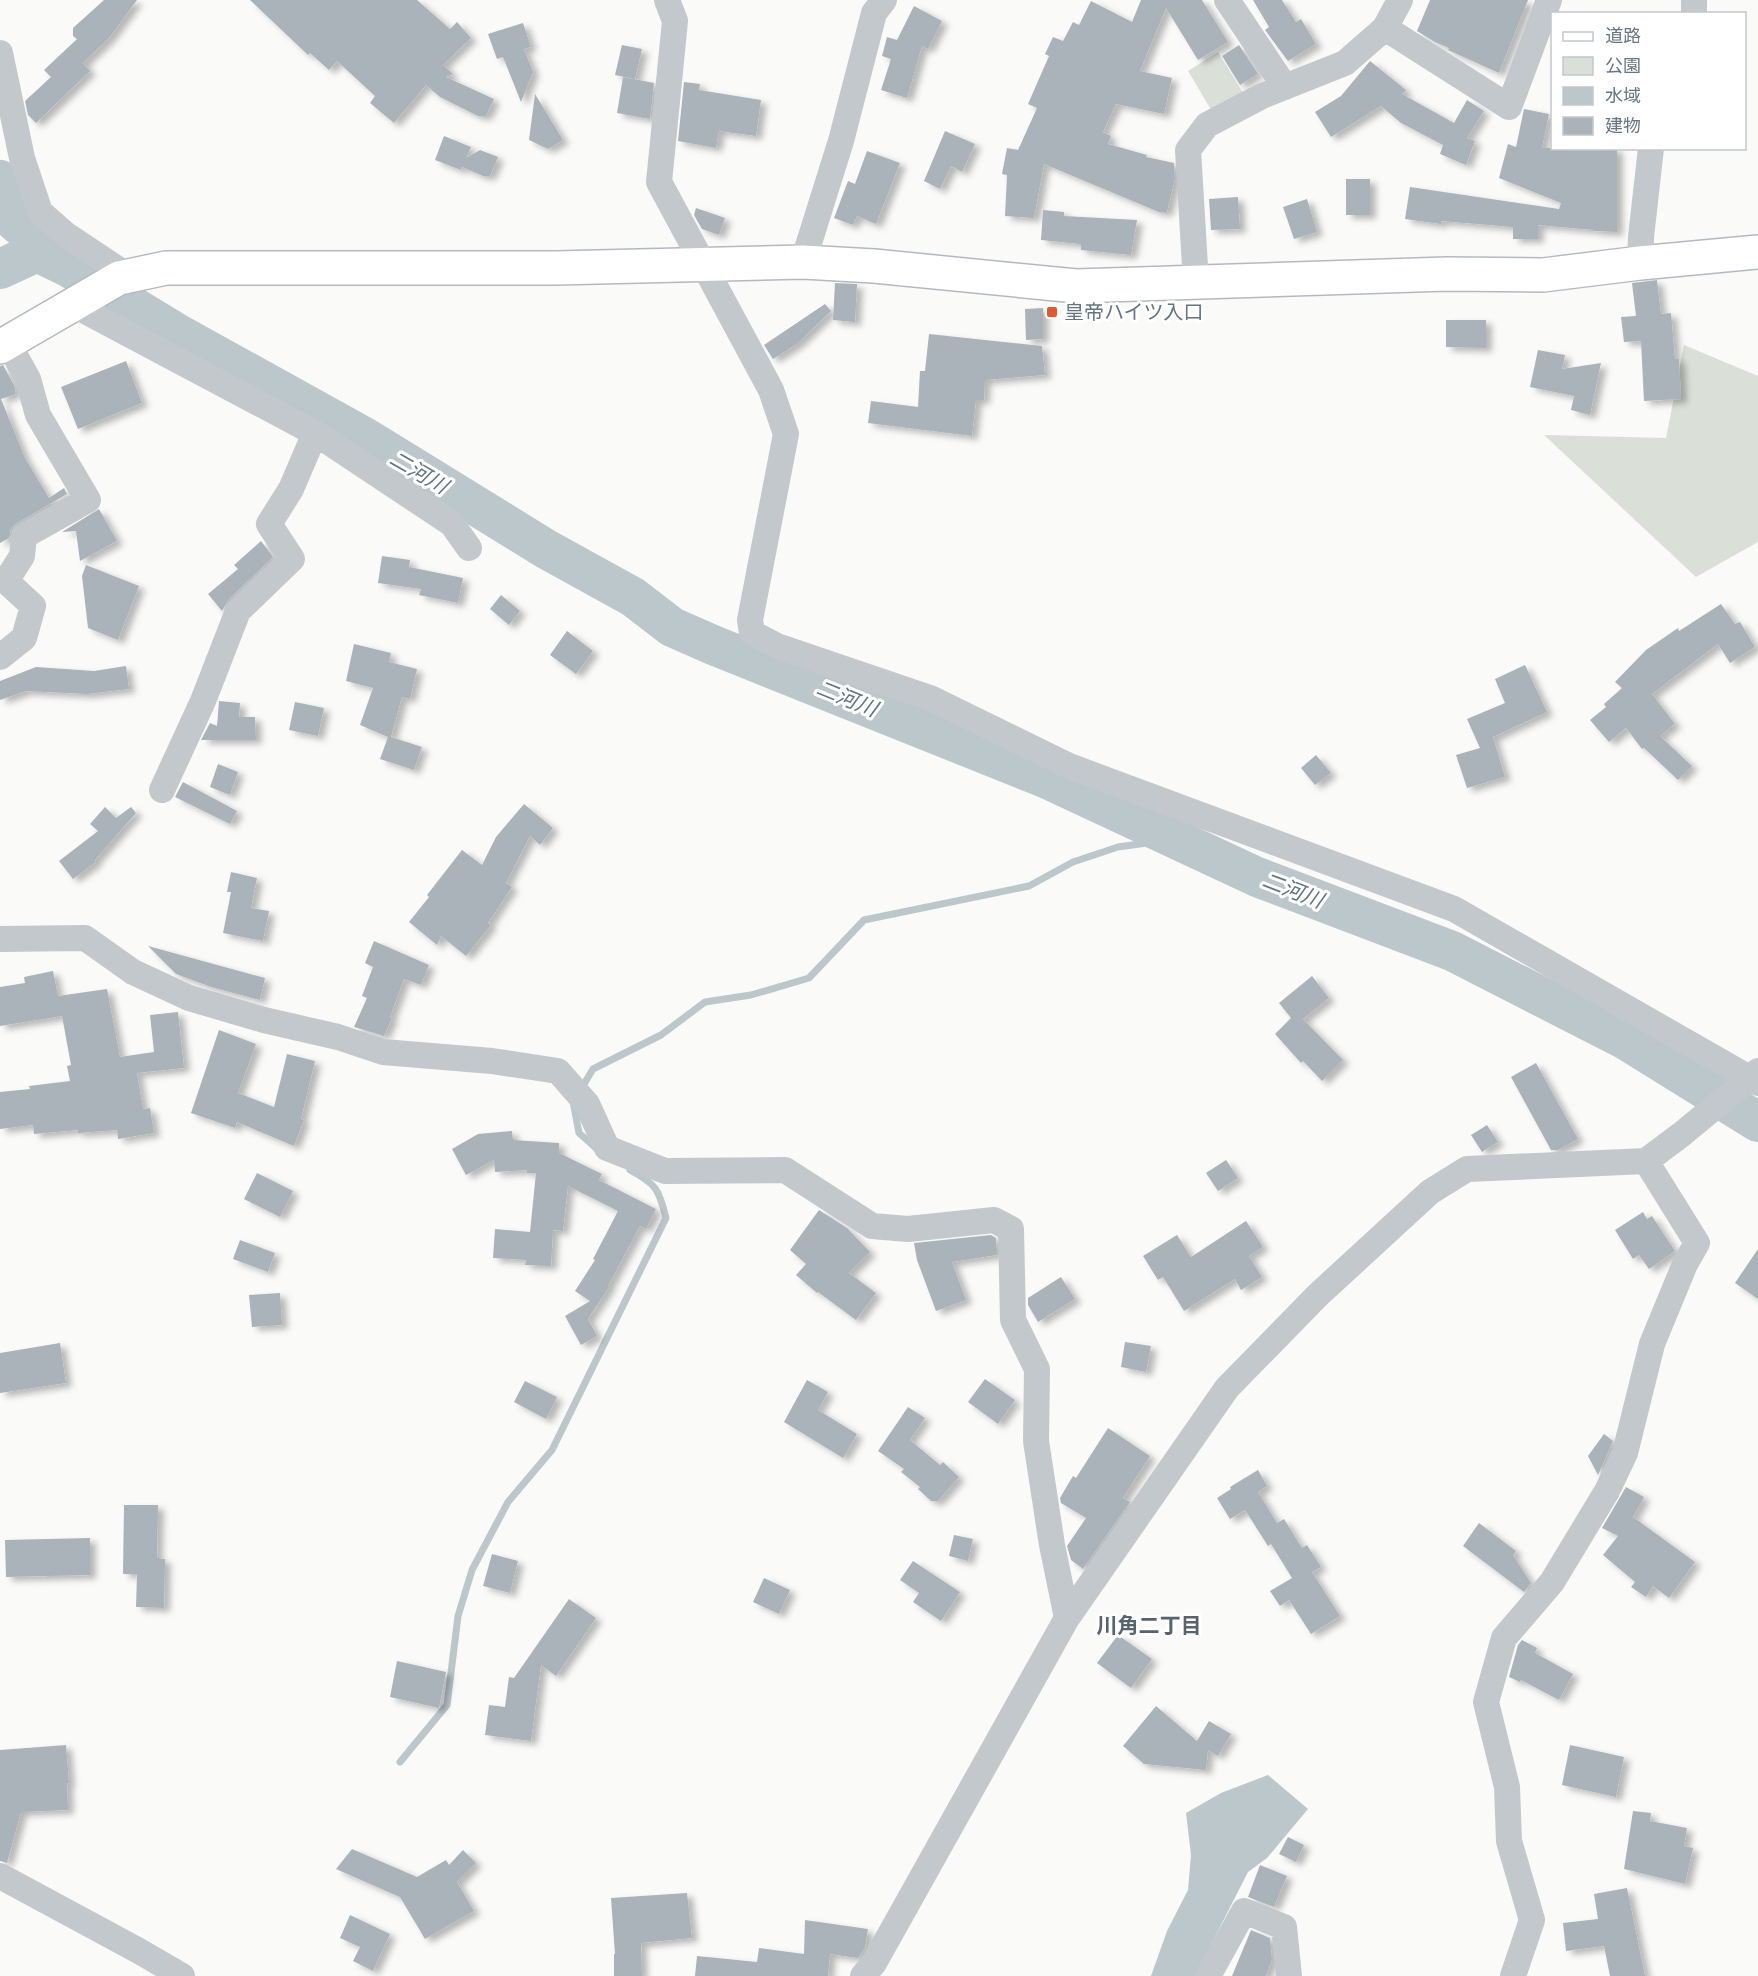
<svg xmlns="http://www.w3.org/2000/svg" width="1758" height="1976" viewBox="0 0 1758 1976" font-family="'Space Grotesk','Noto Sans JP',sans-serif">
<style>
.green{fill:#dadfd7}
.water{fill:#bbc7cb}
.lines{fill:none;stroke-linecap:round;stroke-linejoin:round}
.stream{stroke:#bbc7cb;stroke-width:7}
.river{stroke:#bbc7cb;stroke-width:40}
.building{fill:#aab3b9;filter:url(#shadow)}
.secondary-casing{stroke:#b3babf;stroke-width:36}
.street{stroke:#c3c8cc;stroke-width:26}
.secondary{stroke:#fff;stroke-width:33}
.poi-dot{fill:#e4572e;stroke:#fff;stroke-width:2}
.labels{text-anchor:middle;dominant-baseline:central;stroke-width:6;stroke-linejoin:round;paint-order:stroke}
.poi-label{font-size:20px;fill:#657683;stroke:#fff;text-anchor:start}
.water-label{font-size:21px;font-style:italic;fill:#60757c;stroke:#fff}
.neighbourhood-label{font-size:21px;font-weight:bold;fill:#57646e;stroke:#fff}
</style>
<defs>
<filter id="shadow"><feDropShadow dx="6" dy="4" stdDeviation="3" flood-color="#0004"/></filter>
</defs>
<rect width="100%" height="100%" fill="#fafaf8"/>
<path class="green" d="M1218,52l30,49 -32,17 -28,-47z
M1684,345l74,31v166l-62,35 -152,-142 122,3z"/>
<path class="water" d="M1268,1775l40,34 -41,49 -19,14 -53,104h-44l16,-45 21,-41 3,-35 -5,-42 35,-20z"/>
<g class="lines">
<path class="stream" d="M581,1089l12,-20 68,-34 44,-33 46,-7 58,-17 55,-58 165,-34 44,-24 45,-15 58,-8
M573,1101l6,32 19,17
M400,1762l47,-57 11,-89 14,-46 36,-68 44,-52 114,-232c-7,-29 -10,-34 -36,-48"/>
<path class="river" d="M0,180l11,38 57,49 112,68 186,103 180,111 87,48 39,30 41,18 332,133 212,99 195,74 174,89 132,82
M0,269l37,-17 31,15"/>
</g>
<path class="building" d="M104,0h33l-28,38 -26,25 7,8 -54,52 -8,-8 -3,-14 26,-24 -7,-7 33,-31 -4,-3v-8z
M250,0h167l33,29 7,-7 14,16 -28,27 10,9 -7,3 48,22 -8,17h-8l-38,-19 -14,-12 -32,38 -24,-20 5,-7 -38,-35 -8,9 -19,-17 -2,2z
M1141,0h61l26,42 -30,18 -32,-52 -26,63 32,7 -8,36 -48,-10 -13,28 8,4 -3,8 39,11 -1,2 28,6 1,16 -8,33h-8l-115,-48 -10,54 -29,-2 2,-41 -5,-1 5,-26 11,2 19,-42 -9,-4 21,-48 -4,-2 8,-17 10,4 10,-19 6,3 12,-24 41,21z
M1253,0h29l14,22 5,-3 15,25 -28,17 -23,-31 4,-3z
M1430,0h98l-29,73 -51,-23 1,-2 -14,-6 -18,-11z
M914,6l28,15 -14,28 -6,-3 -15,52 -26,-8 10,-31 -9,-3 5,-19 10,3z
M523,23l8,24 -7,2 9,23 -12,30 -18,-45 -6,2 -9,-25z
M622,45l20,4 -7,30 -20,-4z
M1239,45l19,29 -18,11 -18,-29z
M1370,61l36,29 -4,4 52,29 13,-23 17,11 -17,27 8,3 -9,24 -26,-11 3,-9 -42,-22 -20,-17 -50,31 -16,-25 26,-16z
M623,77l31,6 -4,36 -33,-6z
M684,82l16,2 -1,6 62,10 -5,36 -37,-5 -3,17 -38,-7z
M535,94l28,46 -15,9 -19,-9z
M1524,109l25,5 -7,34h75v84l-23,-1v-1l-56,-5v14h-25v-12l-72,-6v3l-36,-5 5,-32 149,22 2,-6 -62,-25 9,-34 8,3z
M945,131l30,13 -13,28 -11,-6 -11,23 -16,-8z
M444,136l27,11 -5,11 14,-8 18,7 -8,19h-7l-21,-9 -1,3 -26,-10z
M867,151l33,12 -24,61 -19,-8 -4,9 -19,-7 14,-37 7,3z
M1346,179h24v36h-24z
M1238,197l2,32 -29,1 -2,-31z
M1307,199l10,33 -23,7 -11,-32z
M696,208l29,10 -6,17 -17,-6 -8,-14z
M1043,210l21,2v4l73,4 -6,35 -50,-5v-6l-40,-4z
M1657,280l4,34 10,-1 4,46h4l2,40 -37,2 -3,-60 -17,1 -3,-25 15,-1 -4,-33z
M835,283l22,1 -2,38 -22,-2z
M825,304l6,7 -34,33 -24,15 -9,-14z
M1043,308v31l-17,1 -1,-31z
M1446,320h40v28l-40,-1z
M929,334l113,12 3,29 -60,5 -1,20h-8l-4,36 -104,-13 3,-22 47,6 2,-36h5z
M1538,350l27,5 -3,14 39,-6 -11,52 -19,-5 3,-14 -44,-9z
M126,361l16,42 -64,26 -17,-42z
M3,365l11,20 2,9 -15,5 24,59 24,40 15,-10 3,6 -50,29 -6,5 -2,10 -9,5v-177z
M99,509l18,32 -37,20 -4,-30 -14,1z
M261,541l12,16 -45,43 -6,11 -14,-17 30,-25 -4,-4z
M382,556l28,4 -1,7 54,11 -5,25 -39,-8 2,-6 -43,-6z
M86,565l53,21 -21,54 -30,-12 -6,-52z
M501,595l19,16 -11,14 -19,-16z
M1721,604l14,20 5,-2 15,25 -25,16 -12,-19 -66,50 23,30 -15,12 32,30 -14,14 -34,-32 -2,1 -16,-21 -17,14 -19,-22 16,-13 -2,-3 18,-16 -7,-6 31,-32 32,-22 1,3z
M567,631l26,20 -17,23 -26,-19z
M354,644l37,9 -2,9 28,7 -7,30 -8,-2 -11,40 31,10 -8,23 -34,-11 8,-22 -28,-12 13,-37 -27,-7z
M1525,665l22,47 -54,25 12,40 -38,11 -11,-33 24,-7 -13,-29 38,-16 -10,-24z
M126,666l3,23 -42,5 -61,-3 -26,9v-19l36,-14 58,4z
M219,701l21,2 -1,14h16l1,23h-55l9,-17 7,3z
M295,702l29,6 -6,28 -29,-6z
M1316,755l15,18 -16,12 -14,-17z
M218,764l20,8 -8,23 -20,-8z
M183,782l54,29 -7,13 -55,-27z
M524,804l29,24 -13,17 -10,-9 -24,47 6,4 -24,36 3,2 -25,31 -25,-20 -4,9 -28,-23 20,-25 -2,-2 35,-45 20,15 14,-28z
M105,807l11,11 15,-11 5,6 -41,47 1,2 -23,17 -14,-18 39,-30 -8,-7z
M231,872l26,6 -6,30 18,3 -6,30 -40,-8 8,-41h-4z
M374,941l55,24 -8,20 -17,-6 -14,38 2,1 -8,18 -30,-9 13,-29 -5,-2 11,-29 -8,-4z
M148,946l117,32 -5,22 -49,-13 -35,-13z
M53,971l5,25 49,-7 13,68 34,-5 -4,-37 28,-3 6,56 -47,5 6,36 7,-1 4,25 -36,6 -1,-9 -39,3v-3l-44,4 -1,-9 -33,4v-37l30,-3 -1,-3 41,-5 -3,-15 4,-1 -9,-49 -62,10v-39l25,-4 -1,-6z
M1312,976l17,22 -26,21 40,41 -21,21 -19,-20 -2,2 -26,-29 16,-16 -12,-15z
M219,1030l37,14 -18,49 36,14 13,-53 28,7 -14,58 3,1 -10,26 -57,-24 -2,6 -44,-15z
M1536,1063l42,76 -20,11h-7l-40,-73z
M1487,1125l11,17 -16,10 -11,-17z
M512,1131l1,9 46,3v10l43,21 -3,6 57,29 -10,20 -6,-3 -32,60 1,1 -21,32 9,17 -16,9 -16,-29 25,-15 -15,-10 20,-31 -2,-1 25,-48 -50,-25 -5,45 -10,-1 -2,36 -26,-1 1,-5 -33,-2 2,-29 35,3 6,-59h-9v-3l-32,2 -1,-12 -28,15 -14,-26 26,-15z
M1226,1160l12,18 -20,13 -12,-18z
M257,1173l36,18 -13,26 -36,-18z
M819,1210l28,18 23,24 -21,21 27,20 -20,27 -38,-28 -1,1 -21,-18 10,-11 -16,-14z
M1643,1212l4,7 5,-3 23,35 -26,18 -10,-14 -6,4 -18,-29z
M1246,1221l17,26 -14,9 13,21 -21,13 -6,-11 -51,32 -21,-34 -5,3 -15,-24 34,-21 14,22z
M991,1235l5,3 1,17 -45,7 14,38 -30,11 -19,-51 -3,-17z
M240,1240l35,13 -7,19 -35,-13z
M1758,1249v50l-23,-16z
M1061,1277l14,22 -37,23 -10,-17v-7z
M280,1293l2,32 -30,2 -3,-32z
M1125,1342l26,4 -5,26 -25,-5z
M60,1343l6,40 -66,10v-40z
M985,1379l30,21 -17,24 -30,-22z
M807,1380l21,12 -10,18 39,24 -14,24 -59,-36z
M525,1381l32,16 -11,22 -32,-17z
M908,1407l17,11 -15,22 30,25 3,-3 16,15 -21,24h-7l-13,-12 2,-2 -19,-15 3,-3 -26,-18z
M1108,1428l42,28 -27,42 7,4 -47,67 -12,-9 -4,-14 19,-28 -25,-15 -1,-5 13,-22 3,2z
M1604,1434l9,7 -15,34 -10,-19z
M1258,1470l9,16 -9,6 19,31 7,-4 18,29 5,-3 14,22 -9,5 28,44 -29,18 -22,-34 -9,6 -10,-15 22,-13 -21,-34 -3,2 -23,-36 -15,9 -13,-21 14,-9 -1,-2z
M1626,1487l18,10 -11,20 62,45 -26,36 -16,-12 -7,11 -15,-10 4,-5 -32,-27 15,-19 -16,-8z
M124,1505h34l-1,53 8,1 -1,49 -28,-1 1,-33h-14z
M1479,1523l37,28 -3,4 18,28 -7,9 -61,-46z
M954,1535l19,4 -5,22 -19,-5z
M90,1538v37l-84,2 -1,-37z
M492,1554l26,7 -8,32 -27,-7z
M913,1561l47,31 -19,29 -28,-19 6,-9 -19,-13z
M764,1578l26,12 -11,24 -26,-12z
M569,1599l27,19 -40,58 -15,-11 -10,76 -46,-6 4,-30 16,2 4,-30 5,1z
M1118,1635l34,24 -21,29 -34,-25z
M1522,1640l15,8 -2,5 38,21 -14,26 -38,-20 -1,2 -11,-5 9,-32z
M397,1661l49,11 -7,36 -49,-11z
M1156,1706l41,35 12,-20 22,13 -13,22 -12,-7 2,1 -2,20 -62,-6 -21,-18z
M66,1745l3,38 -2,1 1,26 -47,2 -14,51 -7,-2v-111z
M1570,1745l54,12 -8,40 -54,-12z
M1633,1811l18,2 -1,8 37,7 -3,18 9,2 -8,36 -61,-15z
M1288,1837l16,8 -8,17 -17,-8z
M352,1849l65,28 29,-17 3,5 14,-15 13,13 -19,19 17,29 -49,28 -25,-42 -64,-28z
M1260,1865l27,11 -13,31 -26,-10z
M1627,1888l18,88h-35l-6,-30 -38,5 -3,-28 35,-4 -4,-25z
M687,1893l5,45 -51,5 1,33h-28v-22h1l-4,-56z
M350,1915l40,19 -17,37 -20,-10 7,-14 -20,-9z
M805,1920l63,9 -3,19 -7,10 -28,-4 -2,22h-133l2,-20 60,6 2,-14 45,6z
M1251,1930l19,8 2,22 -6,16h-34z"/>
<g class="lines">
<defs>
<path id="secondary" d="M0,347l119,-69 47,-10h390l247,-6 71,4 202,20 371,-12 96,1 97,-12 118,-11"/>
</defs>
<use href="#secondary" class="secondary-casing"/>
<path class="street" d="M667,0l8,21 -16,161 112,208 15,44 -36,186 2,13 25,13 153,52 139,68 385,143 304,174
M1227,0l58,87
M1694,0v14
M1385,28l124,79 40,-107
M0,53l22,105 18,54 25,22 63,42
M803,262l38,-121 33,-128 10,-13
M1640,263l1,-26 10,-89
M1196,283l-8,-133 19,-25 55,-29 83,-33 40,-35 15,-28
M74,305l241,128 137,91 17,24
M0,657l24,-19 9,-32 -27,-25 16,-25 2,-20 64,-36 -50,-85 -10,-36 -20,-36
M162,790l41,-89 35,-90 54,-52 -23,-35 22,-35 24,-56
M0,939l85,-1 48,34 56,26 75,22 74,17 45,15 109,9 66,10 29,33 20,44 58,23 120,-1 87,56 36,3 86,-9 17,9 2,91 24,49 -1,72 16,104 15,73
M0,1876l139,75 43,25
M863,1976l11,-13 193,-345 160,-230 91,-93 112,-103 37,-23 179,-8 36,-27 76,-63
M1208,1976l36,-65 40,16 5,49
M1513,1976l19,-56 -23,-79 -2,-54 -21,-85 18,-64 48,-56 55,-91 18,-38 27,-109 33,-80 12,-21 -51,-82"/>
<use href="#secondary" class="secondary"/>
</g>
<rect class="poi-dot" x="1046" y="306" width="12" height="12" rx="3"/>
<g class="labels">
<g class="poi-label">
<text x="1064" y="312">皇帝ハイツ入口</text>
</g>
<g class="water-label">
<text transform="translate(419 472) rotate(30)">二河川</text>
<text transform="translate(847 698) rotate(22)">二河川</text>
<text transform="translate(1293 890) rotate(21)">二河川</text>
</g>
<g class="neighbourhood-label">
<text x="1149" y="1625">川角二丁目</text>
</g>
</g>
<rect x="1551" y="12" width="195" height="138" fill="#ffffff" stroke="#c1c8cd" stroke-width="1.5"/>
<rect x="1563" y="32" width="30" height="9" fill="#ffffff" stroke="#c1c8cd" stroke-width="1.5"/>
<text x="1605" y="42" font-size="18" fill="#657683">道路</text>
<rect x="1563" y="57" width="30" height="18" fill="#dadfd7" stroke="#c1c8cd" stroke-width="1.5"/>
<text x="1605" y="72" font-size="18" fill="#657683">公園</text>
<rect x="1563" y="87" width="30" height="18" fill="#bbc7cb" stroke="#c1c8cd" stroke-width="1.5"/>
<text x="1605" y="102" font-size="18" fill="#657683">水域</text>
<rect x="1563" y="117" width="30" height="18" fill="#aab3b9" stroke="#c1c8cd" stroke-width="1.5"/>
<text x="1605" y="132" font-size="18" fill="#657683">建物</text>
</svg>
